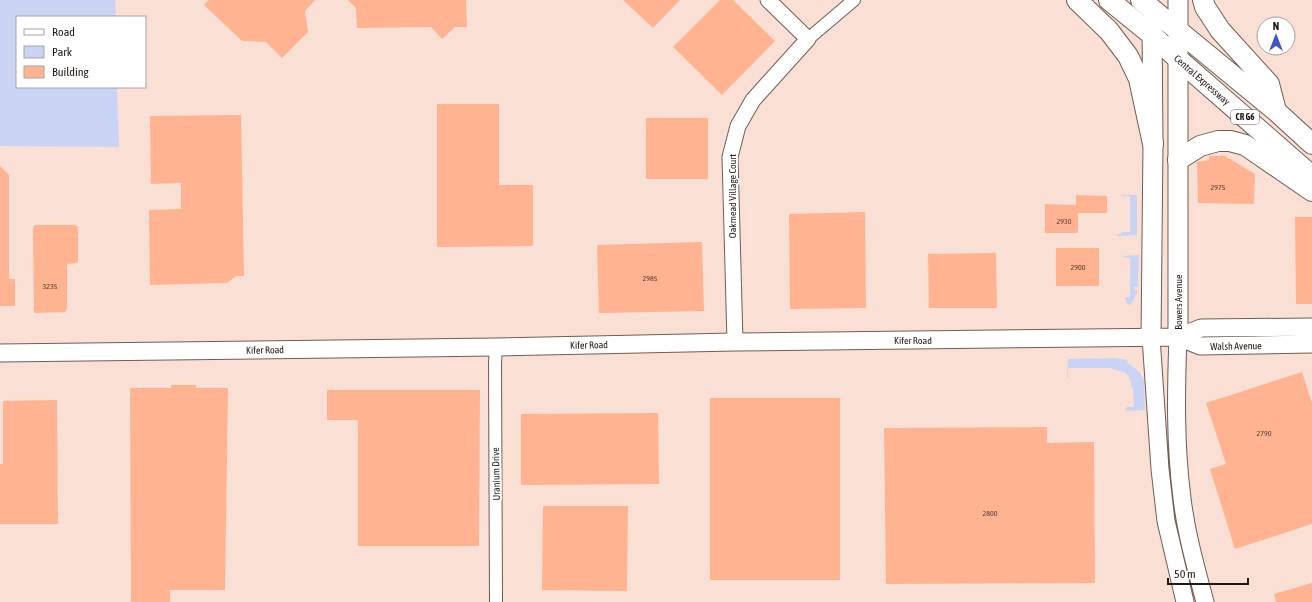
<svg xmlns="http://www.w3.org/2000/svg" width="1312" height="602" viewBox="0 0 1312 602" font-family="'Asap Condensed',sans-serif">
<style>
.green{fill:#c9d4f4}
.building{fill:#ffb391}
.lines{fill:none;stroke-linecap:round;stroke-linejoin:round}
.minor-casing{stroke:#735c52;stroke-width:14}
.tertiary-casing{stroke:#735c52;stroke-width:17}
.secondary-casing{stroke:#735c52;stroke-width:19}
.primary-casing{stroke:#735c52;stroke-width:21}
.trunk-casing{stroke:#735c52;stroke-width:22}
.minor{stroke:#fff;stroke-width:12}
.tertiary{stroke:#fff;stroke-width:15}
.secondary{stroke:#fff;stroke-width:17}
.primary{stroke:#fff;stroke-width:19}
.trunk{stroke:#fff;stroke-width:20}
.labels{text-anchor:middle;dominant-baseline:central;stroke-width:4;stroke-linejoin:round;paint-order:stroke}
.number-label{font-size:8px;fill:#583e32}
.shield{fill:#fff;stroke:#635d5a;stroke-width:1}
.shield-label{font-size:9px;font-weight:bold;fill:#201713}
.street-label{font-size:10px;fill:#201713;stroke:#fff}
</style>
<rect width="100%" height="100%" fill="#fadfd4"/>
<path class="green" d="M0,0h115l1,17h-99v70h100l2,60 -119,-1z
M1121,195h16v40l-20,1v-2h4l1,-2h8v-36h-9z
M1139,255l-1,32h-4l1,3 3,1 -7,14 -4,-1 -1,-2 -1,-5h5v-39l-9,-2z
M1115,358l13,2 -1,3c8,5 14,9 17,18l1,29 -17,1 -3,-1 2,-3h7l-1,-17 -4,-13 -3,-4 -16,-5h-42v10h-1l1,-19z"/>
<path class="building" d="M209,0h106l-10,11 3,21 -26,26 -16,-16 -24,-1 -38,-36z
M348,0h118l1,27h-12l-13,12 -11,-12 -74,1 -1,-20z
M623,0h57l-27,28z
M720,0h13l42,41 -53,54 -49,-48z
M437,104h62v81h34v61l-96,1z
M241,115l3,161h-8l-9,7 -77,2 -1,-75 32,-1v-26l-30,1 -1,-68z
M646,118h62v61h-62z
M1209,156h16l30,18 -1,30 -56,-1 -1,-41 12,-2z
M0,166l9,9v104h6v27h-15z
M1076,195l31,1v17h-29v20h-33v-29l31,1z
M865,212l1,96 -76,1 -1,-95z
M1295,217h17v87h-16z
M35,225h40l3,2v34l-1,2 -10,1v45l-2,3 -30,1 -1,-2 -1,-83z
M702,242l2,69 -105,2 -2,-68z
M1056,248h43v38h-43z
M996,253l1,55h-68l-1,-54z
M1302,372l10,31v121l-77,25 -25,-80 16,-5 -20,-61z
M171,385h25v3h32l-3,202h-55v12h-39l-1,-214h41z
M327,390h153l-1,156h-121v-126h-31z
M710,398h130v182h-130z
M57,400l1,124h-58v-60h3v-63z
M658,413l1,71 -138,1v-71z
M1047,427v16l47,-1 1,141 -209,1 -2,-156z
M543,506h85l-1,85 -85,-1z
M1312,583v19h-36l-2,-8z"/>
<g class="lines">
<defs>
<path id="minor" d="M808,39l46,-39
M496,602l-1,-239 1,-16"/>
<path id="tertiary" d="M735,342l-5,-185 8,-31 15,-26 55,-61 -40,-39"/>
<path id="secondary" d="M1151,337l9,132 6,52 19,81
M1178,337c-2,54 -3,107 4,161 4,35 14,70 23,104
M1178,337l22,9 112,-2
M0,353l496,-6 239,-5 443,-5 23,-9 111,-1"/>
<path id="primary" d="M1151,337l2,-193 -1,-121
M1178,337v-337"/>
<path id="trunk" d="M1077,0l32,31 19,25 11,23 14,65
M1109,0l43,35 26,24 134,117
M1141,0l135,111 36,33
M1203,0l2,7 15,23 49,54 7,27
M1178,160l22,-14 18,-5h12l15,4 67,46"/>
</defs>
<use href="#minor" class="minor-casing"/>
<use href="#tertiary" class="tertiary-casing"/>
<use href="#secondary" class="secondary-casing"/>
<use href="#primary" class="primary-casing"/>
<use href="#trunk" class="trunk-casing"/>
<use href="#minor" class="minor"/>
<use href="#tertiary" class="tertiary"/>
<use href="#secondary" class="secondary"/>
<use href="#primary" class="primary"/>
<use href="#trunk" class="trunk"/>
</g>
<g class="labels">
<g class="number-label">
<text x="1218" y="187">2975</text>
<text x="1064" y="221">2930</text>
<text x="1078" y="267">2900</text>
<text x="650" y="278">2985</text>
<text x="50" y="286">3235</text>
<text x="1264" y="433">2790</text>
<text x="990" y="513">2800</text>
</g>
<rect class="shield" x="1231" y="110" width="28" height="14" rx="3"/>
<g class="shield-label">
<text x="1245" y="117">CR G6</text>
</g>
<g class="street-label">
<text transform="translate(1202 80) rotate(41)">Central Expressway</text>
<text transform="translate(732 196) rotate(-90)">Oakmead Village Court</text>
<text transform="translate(1178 302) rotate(-90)">Bowers Avenue</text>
<text x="913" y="340">Kifer Road</text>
<text transform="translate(589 345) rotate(-1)">Kifer Road</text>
<text transform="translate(1236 346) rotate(-1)">Walsh Avenue</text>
<text transform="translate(265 350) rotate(-1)">Kifer Road</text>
<text transform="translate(496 474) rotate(-91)">Uranium Drive</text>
</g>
</g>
<rect x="16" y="16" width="130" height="72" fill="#ffffff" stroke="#a6a2a1"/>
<rect x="24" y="29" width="20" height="6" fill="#ffffff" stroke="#a6a2a1"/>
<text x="52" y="36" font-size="12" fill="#201713">Road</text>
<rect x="24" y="46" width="20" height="12" fill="#c9d4f4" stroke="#a6a2a1"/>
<text x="52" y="56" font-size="12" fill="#201713">Park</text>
<rect x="24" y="66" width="20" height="12" fill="#ffb391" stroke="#a6a2a1"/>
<text x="52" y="76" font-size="12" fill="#201713">Building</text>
<g transform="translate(1276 36)"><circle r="19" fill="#ffffff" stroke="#a6a2a1"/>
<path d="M0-3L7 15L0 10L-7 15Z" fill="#4054c7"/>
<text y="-6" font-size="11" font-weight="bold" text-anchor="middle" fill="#201713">N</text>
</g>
<path d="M1168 578v6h80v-6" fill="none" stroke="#201713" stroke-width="2"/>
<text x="1174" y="578" font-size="12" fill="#201713" stroke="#ffffff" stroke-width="3" paint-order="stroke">50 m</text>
</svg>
